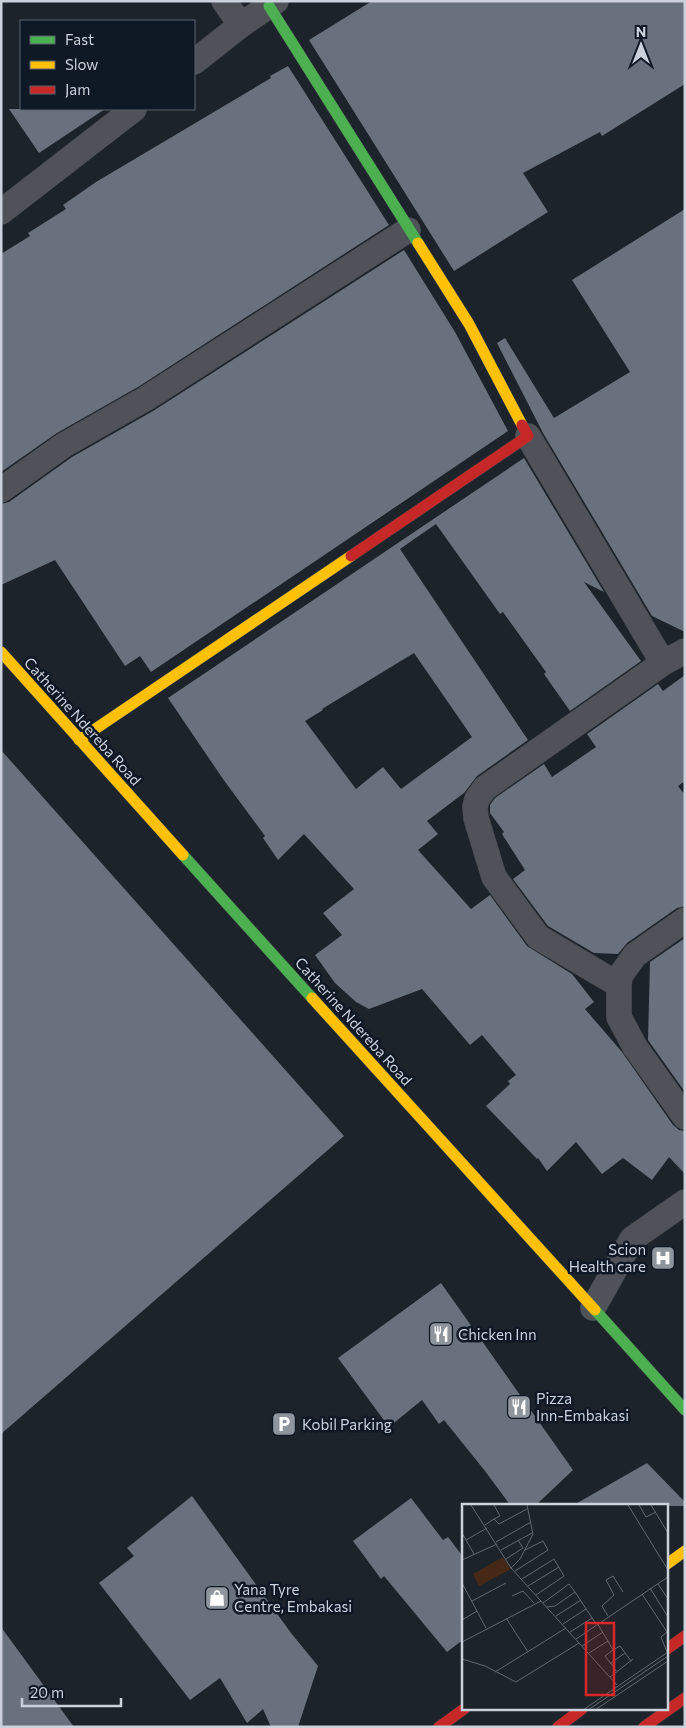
<svg xmlns="http://www.w3.org/2000/svg" width="686" height="1728" viewBox="0 0 686 1728" font-family="Commissioner,sans-serif">
<style>
.building{fill:#68717c;fill-rule:evenodd}
.lines{fill:none;stroke-linecap:round;stroke-linejoin:round}
.street-casing{stroke:#3b4046;stroke-width:26}
.fast-casing{stroke:#3b4046;stroke-width:12}
.slow-casing{stroke:#3b4046;stroke-width:12}
.jam-casing{stroke:#3b4046;stroke-width:12}
.street{stroke:#4f5359;stroke-width:25}
.fast{stroke:#4caf50;stroke-width:11}
.slow{stroke:#ffc107;stroke-width:11}
.jam{stroke:#c62828;stroke-width:11}
.labels{text-anchor:middle;dominant-baseline:central;stroke-width:5;stroke-linejoin:round;paint-order:stroke}
.street-label{font-size:15px;fill:#cbd2db;stroke:#0f1825}
.poi-label{font-size:15px;fill:#cbd2db;stroke:#0f1825;text-anchor:start}
.inset-road{fill:none;stroke:#636971;stroke-width:1}
.view{fill:#d62828;fill-opacity:0.15;stroke:#d62828;stroke-width:2.5}
.inset-edge{fill:none;stroke:#cbd2db;stroke-width:2.5}
</style>
<rect width="100%" height="100%" fill="#1d232a"/>
<path class="building" d="M372,1h313v83l-83,52 -2,-4 -77,41 25,39 -94,59 -145,-231z
M288,66l101,159 -251,162 -81,46 -56,39v-218l29,-18 -2,-3 38,-24 -3,-4 33,-23 175,-104 -1,-2z
M9,109h96l-66,44z
M685,209v423l-33,-16 -109,-183 -46,-90 8,-5 49,80 76,-46 -58,-92z
M404,250l51,82 53,99 -357,241 -11,-16 -15,10 -70,-106 -54,25v-81l8,-2 63,-45 81,-46z
M524,458l80,134 -20,-10 57,79 -71,50 -26,-37 2,-2 -43,-60 -3,2 -64,-90 -36,25 128,191 -51,36 -13,17 -37,28 11,13 -20,16 53,59 19,-14 37,51 45,28 22,28 -9,7 37,43 51,73 6,5 6,1v43l-16,-17 -17,23 -29,-22 -21,16 -26,-32 -29,29 -9,-13 -1,1 -51,-53 24,-22 -2,-3 8,-6 -34,-40 -12,10 -48,-56 -53,20 -13,-7 -21,-19 -20,-28 27,-20 -19,-22 31,-24 -50,-55 -26,26 -15,-22 2,-2 -42,-57 -55,-81zM414,653l58,84 -71,52 -18,-22 -27,22 -51,-68 18,-11 -1,-1z
M685,675v106l-7,5 7,9v111l-8,2 -50,35 -9,11 -24,-1 -46,-27 -35,-47 12,-9 -23,-36 2,-2 -14,-19v-8l5,-7 49,-34 8,13 44,-30 -9,-13 71,-50 5,7z
M1,750l343,386 -343,298z
M685,938v154l-37,-52 2,-78z
M441,1283l132,187 -38,36h-24l-26,-35 -41,-51 -5,4 -17,-24 -33,27 -51,-69z
M647,1463l38,39v4h-113z
M192,1496l99,137 27,33 -20,61h-27l-8,-18 -16,14 -27,-45 -30,22 -91,-117 35,-27 -7,-8z
M411,1498l32,42 5,-3 16,21v81l-17,13 -63,-76 -3,3 -28,-38z
M1,1627l73,100h-73z"/>
<g class="lines">
<defs>
<path id="street" d="M224,1l17,24
M194,62l47,-37 35,-24
M1,212l133,-103
M528,436l135,227 22,-12
M1,490l63,-45 81,-46 263,-169
M685,920l-50,35 -15,21 -1,9v32l16,30 50,70
M619,985l-81,-48 -44,-60 -18,-59 -1,-11 2,-8 8,-11 178,-125
M593,1308l39,-69 53,-37"/>
<path id="fast" d="M269,6l149,237
M183,855l129,143
M595,1310l90,100"/>
<path id="slow" d="M418,243l51,81 53,101
M1,652l182,203
M79,740l272,-184
M312,998l283,312
M667,1564l18,-13"/>
<path id="jam" d="M351,556l177,-120 -6,-11
M667,1649l18,-13
M439,1727l25,-18
M558,1727l24,-18
M644,1727l41,-29"/>
</defs>
<use href="#street" class="street-casing"/>
<use href="#fast" class="fast-casing"/>
<use href="#slow" class="slow-casing"/>
<use href="#jam" class="jam-casing"/>
<use href="#street" class="street"/>
<use href="#fast" class="fast"/>
<use href="#slow" class="slow"/>
<use href="#jam" class="jam"/>
</g>
<defs>
<symbol id="hospital-square" viewBox="-11 -11 22 22"><rect x="-9" y="-9" width="18" height="18" rx="4" fill="#8e959d" stroke="#0f1825"/><path d="M-5-5h3v3.5h4V-5h3V5h-3V1.5h-4V5h-3Z" fill="#fff"/></symbol>
<symbol id="restaurant-square" viewBox="-11 -11 22 22"><rect x="-9" y="-9" width="18" height="18" rx="4" fill="#8e959d" stroke="#0f1825"/><path d="M-5-6h1v4h1v-4h1v4h1v-4h1v5L-1.5 .5V6h-2V.5L-5-1ZM5-6V6H3V1.5H1.5Q1.5-4 5-6Z" fill="#fff"/></symbol>
<symbol id="parking-square" viewBox="-11 -11 22 22"><rect x="-9" y="-9" width="18" height="18" rx="4" fill="#8e959d" stroke="#0f1825"/><path d="M-3.5-5.5H1a3.5 3.5 0 0 1 0 7H-1V5.5H-3.5ZM-1-3.4V-.6H.8a1.4 1.4 0 0 0 0-2.8Z" fill="#fff"/></symbol>
<symbol id="shop-square" viewBox="-11 -11 22 22"><rect x="-9" y="-9" width="18" height="18" rx="4" fill="#8e959d" stroke="#0f1825"/><path d="M-5-2.5h2.3a2.7 3.5 0 0 1 5.4 0H5L5.5 6h-11ZM-1.5-2.5h3a1.5 2.3 0 0 0-3 0Z" fill="#fff"/></symbol>
</defs>
<g fill-rule="evenodd">
<use href="#hospital-square" x="649" y="1244" width="28" height="28"/>
<use href="#restaurant-square" x="427" y="1320" width="28" height="28"/>
<use href="#restaurant-square" x="505" y="1393" width="28" height="28"/>
<use href="#parking-square" x="270" y="1410" width="28" height="28"/>
<use href="#shop-square" x="203" y="1584" width="28" height="28"/>
</g>
<g class="labels">
<g class="street-label">
<text transform="translate(83 721) rotate(48)">Catherine Ndereba Road</text>
<text transform="translate(354 1021) rotate(48)">Catherine Ndereba Road</text>
</g>
<g class="poi-label">
<text x="646" y="1249" text-anchor="end">Scion<tspan x="646" dy="17">Health care</tspan></text>
<text x="458" y="1334">Chicken Inn</text>
<text x="536" y="1398">Pizza<tspan x="536" dy="17">Inn-Embakasi</tspan></text>
<text x="302" y="1424">Kobil Parking</text>
<text x="234" y="1589">Yana Tyre<tspan x="234" dy="17">Centre, Embakasi</tspan></text>
</g>
</g>
<g transform="translate(462 1504)">
<rect width="206" height="206" fill="#1d232a"/>
<path d="M41,53l8,12 -32,17 -6,-12z" fill="#472816"/>
<path class="inset-road" d="M9,1l40,63 106,117M32,1l6,11 -6,3M166,1l40,65M177,1l7,12 10,-5M189,1l17,28M23,21l9,-6 5,5 28,-15M0,29l12,21M4,36l21,-12M34,38l35,-20M39,46l31,-17M44,55l17,-11 -5,-8M0,56l35,-16M49,64l9,-9 13,-25 -6,-29M53,67l33,-21 -5,-9 -18,9M60,75l32,-20 10,17 -28,19M0,79l24,45M196,80l10,15M66,82l31,-19M188,84l18,29M180,90l25,38M50,92l11,-5 11,12M10,97l34,-18M81,99l26,-19 6,8M85,103l8,-1 20,-14 21,32M94,112l25,-16M146,112l-6,-10 12,-11 -8,-15 7,-4 10,16M44,114l22,34M0,116l15,-9M101,120l23,-15M108,128l22,-14M205,128l-6,5 6,15M114,135l92,-62M146,137l5,9 7,-4 11,15M0,138l79,-41M120,142l21,-14M127,149l19,-12 -11,-18M0,155l23,7 31,16 63,-39M149,160l-6,-8 8,-6M154,167l-5,-8 14,-10M33,168l71,-44M148,173l23,-18M121,206l85,-58M126,206l80,-54M133,206l73,-49"/>
<path class="view" d="M124,119h28v72h-28z"/>
<rect width="206" height="206" class="inset-edge"/>
</g>
<rect width="686" height="1728" fill="none" stroke="#cbd2db" stroke-width="5"/>
<rect x="20" y="20" width="175" height="90" fill="#0f1825" stroke="#5a626e"/>
<rect x="30" y="36" width="25" height="8" fill="#4caf50" stroke="#5a626e"/>
<text x="65" y="45" font-size="15" fill="#cbd2db">Fast</text>
<rect x="30" y="61" width="25" height="8" fill="#ffc107" stroke="#5a626e"/>
<text x="65" y="70" font-size="15" fill="#cbd2db">Slow</text>
<rect x="30" y="86" width="25" height="8" fill="#c62828" stroke="#5a626e"/>
<text x="65" y="95" font-size="15" fill="#cbd2db">Jam</text>
<g transform="translate(641 45)" stroke="#0f1825" stroke-width="4" paint-order="stroke">
<path d="M0-4L9 19L0 12L-9 19Z" fill="#cbd2db"/>
<text y="-8" font-size="14" font-weight="bold" text-anchor="middle" fill="#cbd2db">N</text>
</g>
<path d="M22 1698v8h99v-8" fill="none" stroke="#cbd2db" stroke-width="2.5"/>
<text x="30" y="1698" font-size="15" fill="#cbd2db" stroke="#0f1825" stroke-width="4" paint-order="stroke">20 m</text>
</svg>
